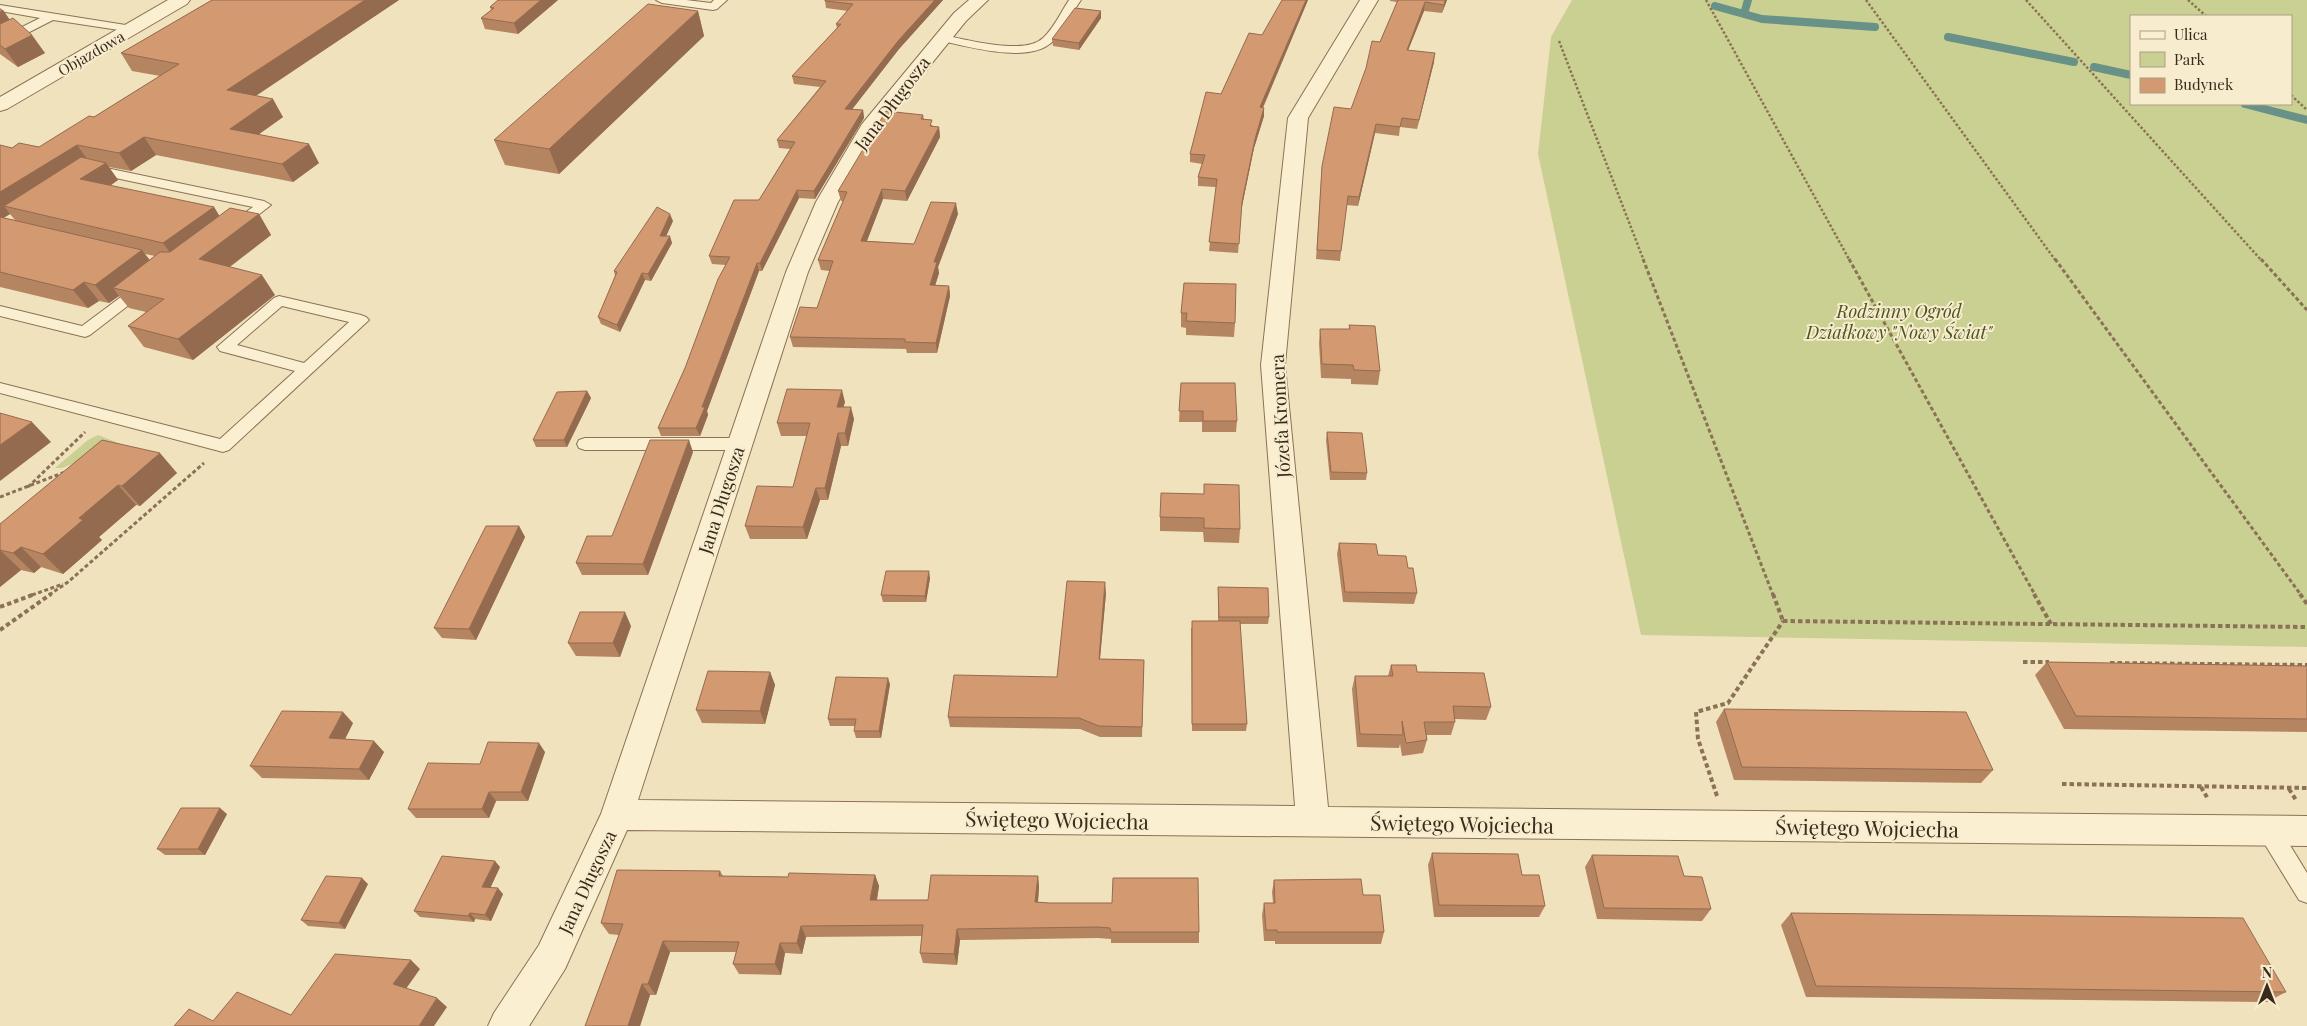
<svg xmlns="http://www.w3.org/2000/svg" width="2307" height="1026" viewBox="0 0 2307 1026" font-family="'Playfair Display',serif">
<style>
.green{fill:#c9d092;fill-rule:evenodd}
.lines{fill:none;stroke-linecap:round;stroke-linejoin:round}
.stream{stroke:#689187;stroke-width:8}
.service-casing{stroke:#8b7255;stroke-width:2}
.minor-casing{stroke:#8b7255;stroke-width:2}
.tertiary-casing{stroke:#8b7255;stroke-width:2}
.path-far2{stroke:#8b7255;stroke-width:2.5;stroke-dasharray:2.5 2;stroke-linecap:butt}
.path-far1{stroke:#8b7255;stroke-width:3;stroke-dasharray:4 2.5;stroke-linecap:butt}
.path{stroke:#8b7255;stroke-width:4;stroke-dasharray:4.5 3;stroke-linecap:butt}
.service{fill:#fbefd2;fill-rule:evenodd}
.minor{fill:#fbefd2;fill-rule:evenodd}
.tertiary{fill:#fbefd2;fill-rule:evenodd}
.wall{fill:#b58461;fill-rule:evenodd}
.shaded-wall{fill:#946b4f}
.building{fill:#d39971;stroke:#946b4f}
.labels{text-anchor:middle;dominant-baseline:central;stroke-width:4;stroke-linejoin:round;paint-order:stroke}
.far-street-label{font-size:15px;fill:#392a1b;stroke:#f8ecce}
.street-label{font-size:18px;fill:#392a1b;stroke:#f8ecce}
.park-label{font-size:18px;font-style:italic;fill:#4a5720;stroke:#f8ecce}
.near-street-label{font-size:21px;fill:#392a1b;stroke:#f8ecce}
</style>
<rect width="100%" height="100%" fill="#f1e2be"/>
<path class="green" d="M1572,0h735v647l-666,-12 -103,-481 13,-117zM2291,16v88h-160v-88z
M98,435l23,9 -59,24h-7l33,-28z"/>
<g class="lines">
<path class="stream" d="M1715,6l47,13 113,8
M1744,14l4,-14
M1948,37l126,25
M2094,67l37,8
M2245,104l62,16"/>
<defs>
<path id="service" d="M656,0h30l25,3 3,-3h13l-10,9 -4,1 -51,-7z
M1069,0h12c-10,14 -17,31 -29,42 -23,22 -82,5 -110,-1l-6,-3 6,-3c24,4 82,21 101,3 11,-10 18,-26 26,-38z
M0,5l132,21 6,3 -6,3 -79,-12 -53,27v-9l40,-20 -40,-7z
M92,165l172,36 7,4 -32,25h-10l-2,-3 2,-3 24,-17 -166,-35 -2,-3 2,-3z
M142,283l5,2 2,3 -2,3 -57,44 -5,2 -85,-21v-10l82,20 55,-41z
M279,296l82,19 5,2 3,3 -140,130 -6,2 -223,-59v-10l220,56 75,-68 -75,-20 -3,-4 57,-49zM282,306l67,16 -45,41 -67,-18z
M585,438h155l6,2 2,4 -2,4 -6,2h-155l-6,-2 -2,-4 2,-4z
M2269,821l8,3 30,49v30l-8,-3 -38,-62 -3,-7 3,-7z"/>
<path id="minor" d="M969,0h19l-22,21 -85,105 -43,76 -30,70 -170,528 657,6 -34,-441 27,-247 72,-118h18l-70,118 -23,247 43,442 979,9v30l-1680,-16 -62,139 -36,57h-41l6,-13 45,-68 62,-131 185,-542 30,-70 46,-78 92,-111z"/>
<path id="tertiary" d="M168,0h22l-3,4 -180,105 -7,2v-14z"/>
</defs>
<use href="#service" class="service-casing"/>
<use href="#minor" class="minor-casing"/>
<use href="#tertiary" class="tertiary-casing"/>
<path class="path-far2" d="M1706,0l144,261
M1866,0l190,261
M2026,0l236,261
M2188,0l18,16
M1559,41l85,220
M2291,95l16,15"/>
<path class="path-far1" d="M1643,259l130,336
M1849,259l186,336
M2055,259l246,336
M2261,259l46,51
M28,487l57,-55
M0,497l65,-25
M32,595l31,-11
M49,595l19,-13 136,-119"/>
<path class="path" d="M1773,594l10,27
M2034,594l17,30
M2300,594l7,10
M0,607l35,-13
M1783,621l524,6
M0,630l51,-36
M2023,662h26
M2110,663l197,2
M2062,784l245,4
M2201,787l7,12
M2289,789l7,11
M1717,796l-19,-57 -2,-27 32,-9 55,-82"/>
<use href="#service" class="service"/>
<use href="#minor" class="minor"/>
<use href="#tertiary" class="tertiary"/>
</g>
<path class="wall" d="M212,0h187l-143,96 27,21 -24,17 60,29 -26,19 -137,-27 -25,16 -22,-4 9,13 -8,6 104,21 5,9 40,-2 12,21 -41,32 45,28 -82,65 -49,-13 -16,-21 18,-14 -17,-4 -10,-12 -10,7 -10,-2 -11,7 -88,-21v-142l12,3 27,-1 55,-30 66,-41 -28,-5 -11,-18zM10,214l5,6 -12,-2zM145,254l10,2 -5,4z
M498,0h60l-40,34 -33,-5 -4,-11 10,-8 -1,-3z
M825,0h118l-44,49 -47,60 11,1 1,8 -49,81 -16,-1 -37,73h-3l-52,140 1,4 -8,21h-39l-3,-8 27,-60 41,-103 -14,-1 -3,-8 50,-56 31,-51 -11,-1 -2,-8 43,-53 -26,-3 -2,-8 45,-48 -1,-4 12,-13 -22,-3 -1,-7z
M1308,0l-45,108 1,8 -10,32 -13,63 -3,42 -29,-2 7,-64 -18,-1v-9l4,-13 -12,-2v-8l31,-60 41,-59z
M1390,0h57l-5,13 -18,-2 -16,39 26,12 -17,67 -17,-2 -1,9 -24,-3 -17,73 -12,-1 -6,56 -24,-2 6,-93 29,-57 46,-107 -7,-1z
M0,8l3,2 7,10 35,33 -27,14 -18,-13z
M698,11l6,25 -145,138 -54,-9 -11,-25z
M1101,11v7l-22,32 -26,-4 -1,-7z
M923,115l1,4 9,7 6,1 1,10 -33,64 -24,-2 -16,42 47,3 44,-30 -20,53 1,6 -4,12 14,1 1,10 -13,57h-30l-1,-4 -113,-2 -3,-10 27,-29 13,-37 -9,-1 -3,-10 25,-59h-2l-3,-10z
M673,221l-7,15 6,7 -21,38 -6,-1 -25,52 -19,-8 -3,-7 17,-41 -1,-5z
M1184,283l51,40 -1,14 -48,-2v-7l-5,-1v-14z
M1349,325l31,46 -2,14 -27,-1v-5l-30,-1 -2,-35 1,-14h29z
M1181,383l56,38 -1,11h-34v-10h-23z
M587,391l4,7 -24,49h-31l-3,-7z
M845,402l-2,5 11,12 -6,27h-7l-13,54h-8l-13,39h-57l-5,-13 48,-39 14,-51h-26l-4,-13z
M1327,432l40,41 -1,7h-36l-4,-40z
M102,440l75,33 -37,33 -4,-1 -37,32 3,3 -39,34 -22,-7 -7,6 -13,-3 -21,17v-63z
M693,452l-45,123h-66l-6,-12 36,-27z
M1204,484l36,45 -1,14 -35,-1 -1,-10 -43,-1v-14l44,-23z
M519,526l6,11 -49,103 -34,-2 -8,-10z
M1339,543l39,12 30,13 9,25 -3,11 -71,-2 -6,-48z
M930,578l-4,24h-43l-2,-7z
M1218,587l51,30 -1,7h-28l7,100 -1,7h-54l-1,-103 27,-7z
M1106,593l-6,66 44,1 -2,77h-42l-20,-8 -130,-2 -2,-10 109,-40z
M631,626l-11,31 -44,-1 -8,-13z
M2047,662l260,4v66l-243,-3 -29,-54z
M1391,665l26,7 74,35 -5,13 -31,-1v3l-4,13h-25l1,5 -4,13 -21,3 -2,-12 -1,4 -42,-1 -5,-58 3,-13h33z
M770,672l5,13 -10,39 -63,-1 -6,-13z
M890,684l-9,54h-25l-2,-7 1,-5h-25l-2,-7z
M1724,709l269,61 -12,13 -247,-3 -18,-58z
M353,723l-8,16 39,13 -15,28 -107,-2 -12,-12z
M545,752l-17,49h-32l-7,17h-73l-8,-9 72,-45z
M227,814l-22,41h-40l-8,-6z
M1432,853l90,22 23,31 -6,11h-105l-6,-52z
M1592,855l92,21 27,33 -9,12 -105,-2 -12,-52z
M500,867l-10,21 13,6 -12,27 -16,-2 -1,3 -54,-5 -6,-6z
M720,871l3,5 65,1 87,-2 4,11 -2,14h51l110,-24 1,11 -1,15 161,30v11h-88v-4l-13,-1 -138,2 -3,25 -34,-2 -3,-10 2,-17 -116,1 -4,17 -17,-1 -4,22 -42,-1 -6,-10 3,-12h-66l-14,43h-6l-10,31h-55l34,-91 -10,-1 -8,-11z
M1274,880l89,15 21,37 -3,12h-106v-3h-11l-2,-26 2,-12h9l-1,-11z
M368,884l-23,45 -37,-3 -7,-6z
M1791,913l495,79 -19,10 -461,-5 -25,-72z"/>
<path class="shaded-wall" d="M365,0h34l-162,108 -10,-18z
M541,0h17l-40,34 -4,-11z
M935,0h8l-44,49 -52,67 -2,-7 53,-68z
M1306,0h2l-49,116 1,-9z
M1445,0h2l-5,13 2,-8z
M1425,2l-1,9 -19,47 2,-8z
M3,10l12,18 -15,8v-24z
M698,11l6,25 -145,138 -10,-25z
M1101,11v7l-22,32v-7z
M32,35l13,18 -27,14 -13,-18z
M1435,53l-1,9 -17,67 2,-9z
M273,99l10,18 -42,30 -11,-18z
M1264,108v8l-10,32 -13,63 -3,42 4,-51 13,-63z
M863,110l1,8 -49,81 -1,-8z
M1376,124l-1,9 -17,73 1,-9z
M939,127l1,10 -33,64 -2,-10z
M144,137l12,18 -25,16 -12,-18z
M309,144l10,19 -26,19 -11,-18z
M77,145l13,18 -86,43 6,8 -10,6v-28z
M106,163l12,17 -25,17 -13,-18z
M882,189l1,10 -20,52 -2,-10z
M797,190l2,8 -37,73 -2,-8z
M956,203l2,11 -20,53 1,6 -7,23 -2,-11 4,-23z
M214,207l11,18 -49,36 -13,-18z
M259,214l12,21 -58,44 -14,-20z
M670,214l3,7 -10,22 -3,-7z
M670,236l2,7 -21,38 -3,-7z
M142,250l14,19 -43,19 6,8 -10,7 -14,-18z
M757,263l2,8 -52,140 1,4 -8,21 -4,-8 6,-21z
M642,273l3,7 -25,52 -3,-7z
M262,275l13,20 -82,65 -15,-21z
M84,282l15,19 -11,7 -15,-18z
M949,286l1,10 -13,57 -1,-10z
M842,390l3,12 -5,17 -3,-12z
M587,391l4,7 -24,49 -3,-7z
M851,407l3,12 -6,27 -3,-13z
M32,422l19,20 -51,39v-36z
M838,433l3,13 -13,54 -3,-12z
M689,440l4,12 -45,123 -5,-11z
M160,453l17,20 -37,33 -18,-20z
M118,485l18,20 -37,32 3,3 -39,34 -20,-20 36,-36z
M816,488l4,12 -13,39 -4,-12z
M519,526l6,11 -49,103 -7,-11z
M21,547l20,20 -7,6 -21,-20z
M0,550l21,20 -21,17z
M929,571l1,7 -4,24 -1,-6z
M1105,582l1,11 -7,76v-10z
M625,612l6,14 -11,31 -7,-14z
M770,672l5,13 -10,39 -5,-13z
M888,678l2,6 -9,54 -2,-7z
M343,712l10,11 -13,26 -11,-11z
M374,741l10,11 -15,28 -10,-11z
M539,743l6,9 -17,49 -7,-9z
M489,792l7,9 -7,17 -7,-9z
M220,808l7,6 -22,41 -7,-6z
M495,861l5,6 -12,26 -6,-6z
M875,875l4,11 -4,25 -5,-11z
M1038,876l1,11 -2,26 -2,-11z
M362,878l6,6 -23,45 -6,-6z
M498,888l5,6 -12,27 -6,-6z
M470,913l5,6 -1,3 -6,-6z
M801,926l5,11 -4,17 -5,-11z
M957,929l3,11 -3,25 -3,-11z
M663,941l7,11 -14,43 -8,-11z
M780,943l5,10 -4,22 -6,-11z
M411,960l9,9 -17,24 -10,-9z
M642,984l8,11 -10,31h-12z
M437,998l10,9 -13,19h-15z"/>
<path class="building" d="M212,0h153l-138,90 46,9 -43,30 79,15 -27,20 -138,-27 -25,16 -42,-8 -77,47v-47l12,3 7,-5 20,4 50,-31 5,1 85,-53 -58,-11z
M498,0h43l-27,23 -33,-5 13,-10 -4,-1z
M825,0h110l-37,41 -53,68 18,1 -49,81 -17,-1 -37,73h-3l-55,144h3l-9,21h-38l27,-60 33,-89 12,-22 -21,-1 25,-56h25l36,-58 -18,-2 49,-59 -34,-5 49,-52h-5l17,-20 -28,-3z
M1282,0h24l-46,107 4,1 -9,31 -13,63 -3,42 -30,-2 8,-63 -19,-2 7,-22 -15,-1 16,-62 15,2 28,-61 13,2z
M1398,0h47l-1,5 -19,-3 -18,48 28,3 -16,67 -17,-2 -2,9 -24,-3 -17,73 -11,-1 -7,55 -24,-1 5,-84 12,-59 17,2 15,-41 6,-27 8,1z
M648,4l50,7 -149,138 -55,-9z
M1075,8l26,3 -22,32 -27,-4z
M13,18l19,17 -27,14 -5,-4v-21z
M886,111l37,4 -2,4 11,1 -2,6 9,1 -34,64 -23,-2 -21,52 53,3 17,-42 25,1 -22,59h3l-7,23 19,1 -13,57 -31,-1v-3l-115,-2 10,-30 17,1 16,-47 -15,-1 29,-68 -9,-1z
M81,157l25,6 -26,16 134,28 -51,36 -159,-37z
M657,207l13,7 -10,22h10l-22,38 -6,-1 -25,52 -19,-8 19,-45 -3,-1z
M230,208l29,6 -60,45 63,16 -84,64 -50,-13 36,-27 -51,-11 47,-36h10z
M0,217l142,33 -47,35 -11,-3 -11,8 -73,-18z
M1184,283l52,1 -1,39 -49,-2 1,-8h-6z
M1349,325l26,1 5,45 -26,-1 -1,-5 -31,-1 -2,-35h30z
M1181,383h54l2,38h-34v-10h-24z
M787,389l55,1 -5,17h14l-6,26h-7l-13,55h-9l-13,39 -58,-1 12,-40 36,1 17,-64h-33z
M587,391l-23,49h-31l24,-48z
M0,413l32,9 -32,23z
M1327,432l35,1 5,40 -36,-1z
M102,440l58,13 -38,33 -4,-1 -39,33 4,2 -40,34 -22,-7 -8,6 -13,-3v-26z
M650,440h39l-46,124 -67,-1 11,-27h25z
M1204,484l35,1 1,44 -36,-1v-10l-44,-1 1,-24 43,1z
M486,526h33l-50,103 -35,-1z
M1339,543l37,1 2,11 28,1 2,12h5l4,25 -72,-1z
M886,571h43l-4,25 -44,-1z
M1067,581l38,1 -6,77 45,1 -2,67 -43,-1 -20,-8 -131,-1 6,-42 103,2z
M1218,587l50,1 1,29h-50z
M580,612h45l-12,31h-45z
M1192,621h48l7,103h-55z
M2047,662l260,4v53l-231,-3z
M1391,665h25l1,7 67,1 7,34 -38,-1 2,16h-31l3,18 -21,3 -4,-22 1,14 -43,-1 -5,-58h38z
M708,671l62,1 -10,39 -64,-1z
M836,677l52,1 -9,53h-25l2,-12h-28z
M1724,709l242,3 27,58 -251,-3z
M282,711l61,1 -14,26 45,3 -15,28 -109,-3z
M488,742l51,1 -18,49h-32l-7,17h-74l20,-46 52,1z
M181,808h39l-22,41h-41z
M1432,853l86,1 4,21h17l6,31 -106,-1z
M1592,855l86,1 6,20 18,1 9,32 -107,-1z
M442,856l53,5 -13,26 16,1 -13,27 -15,-2 -2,3 -54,-5z
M617,870l103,1 -1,5 69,1 1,-4 86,2 -5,25h58l3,-25 107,1 -3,26 15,1h62l1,-25h85l1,54h-88l-1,-4 -13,-1 -140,2 -3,25 -34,-1 3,-28 -122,1 -4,17h-17l-5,21h-42l6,-22 -76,-1 -15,43h-6l-14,42h-43l38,-102 -22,-1z
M326,876l36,2 -23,45 -38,-3z
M1361,879l2,16h17l4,37h-107v-2h-11l-2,-27h11l-1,-23z
M1791,913l452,5 43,74 -470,-6z
M335,954l76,6 -18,24 44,14 -18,28h-245l15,-17 24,12 24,-29 54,23z"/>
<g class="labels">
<g class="far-street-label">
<text transform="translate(91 53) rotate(-30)">Objazdowa</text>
</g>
<g class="street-label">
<text transform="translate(892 103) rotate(-53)">Jana Długosza</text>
<text transform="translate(1280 416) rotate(-93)">Józefa Kromera</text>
<text transform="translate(721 500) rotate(-72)">Jana Długosza</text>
<text transform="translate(587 882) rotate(-65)">Jana Długosza</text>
</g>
<g class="park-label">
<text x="1899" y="311">Rodzinny Ogród<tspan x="1899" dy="21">Działkowy "Nowy Świat"</tspan></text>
</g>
<g class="near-street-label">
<text transform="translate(1057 819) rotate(1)">Świętego Wojciecha</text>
<text transform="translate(1462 823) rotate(1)">Świętego Wojciecha</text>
<text transform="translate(1867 827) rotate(1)">Świętego Wojciecha</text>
</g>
</g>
<rect x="2130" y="15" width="162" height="90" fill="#f8ecce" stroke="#ac9e86"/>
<rect x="2140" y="31" width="25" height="8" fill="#fbefd2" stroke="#ac9e86"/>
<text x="2174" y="40" font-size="15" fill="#392a1b">Ulica</text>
<rect x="2140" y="52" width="25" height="15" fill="#c9d092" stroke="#ac9e86"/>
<text x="2174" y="65" font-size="15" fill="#392a1b">Park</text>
<rect x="2140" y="78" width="25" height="15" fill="#d39971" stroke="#ac9e86"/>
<text x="2174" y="90" font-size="15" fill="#392a1b">Budynek</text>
<g transform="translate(2267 986)" stroke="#f8ecce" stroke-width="4" paint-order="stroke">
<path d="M0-4L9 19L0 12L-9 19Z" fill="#392a1b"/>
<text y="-8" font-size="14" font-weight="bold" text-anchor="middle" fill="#392a1b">N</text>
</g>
</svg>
